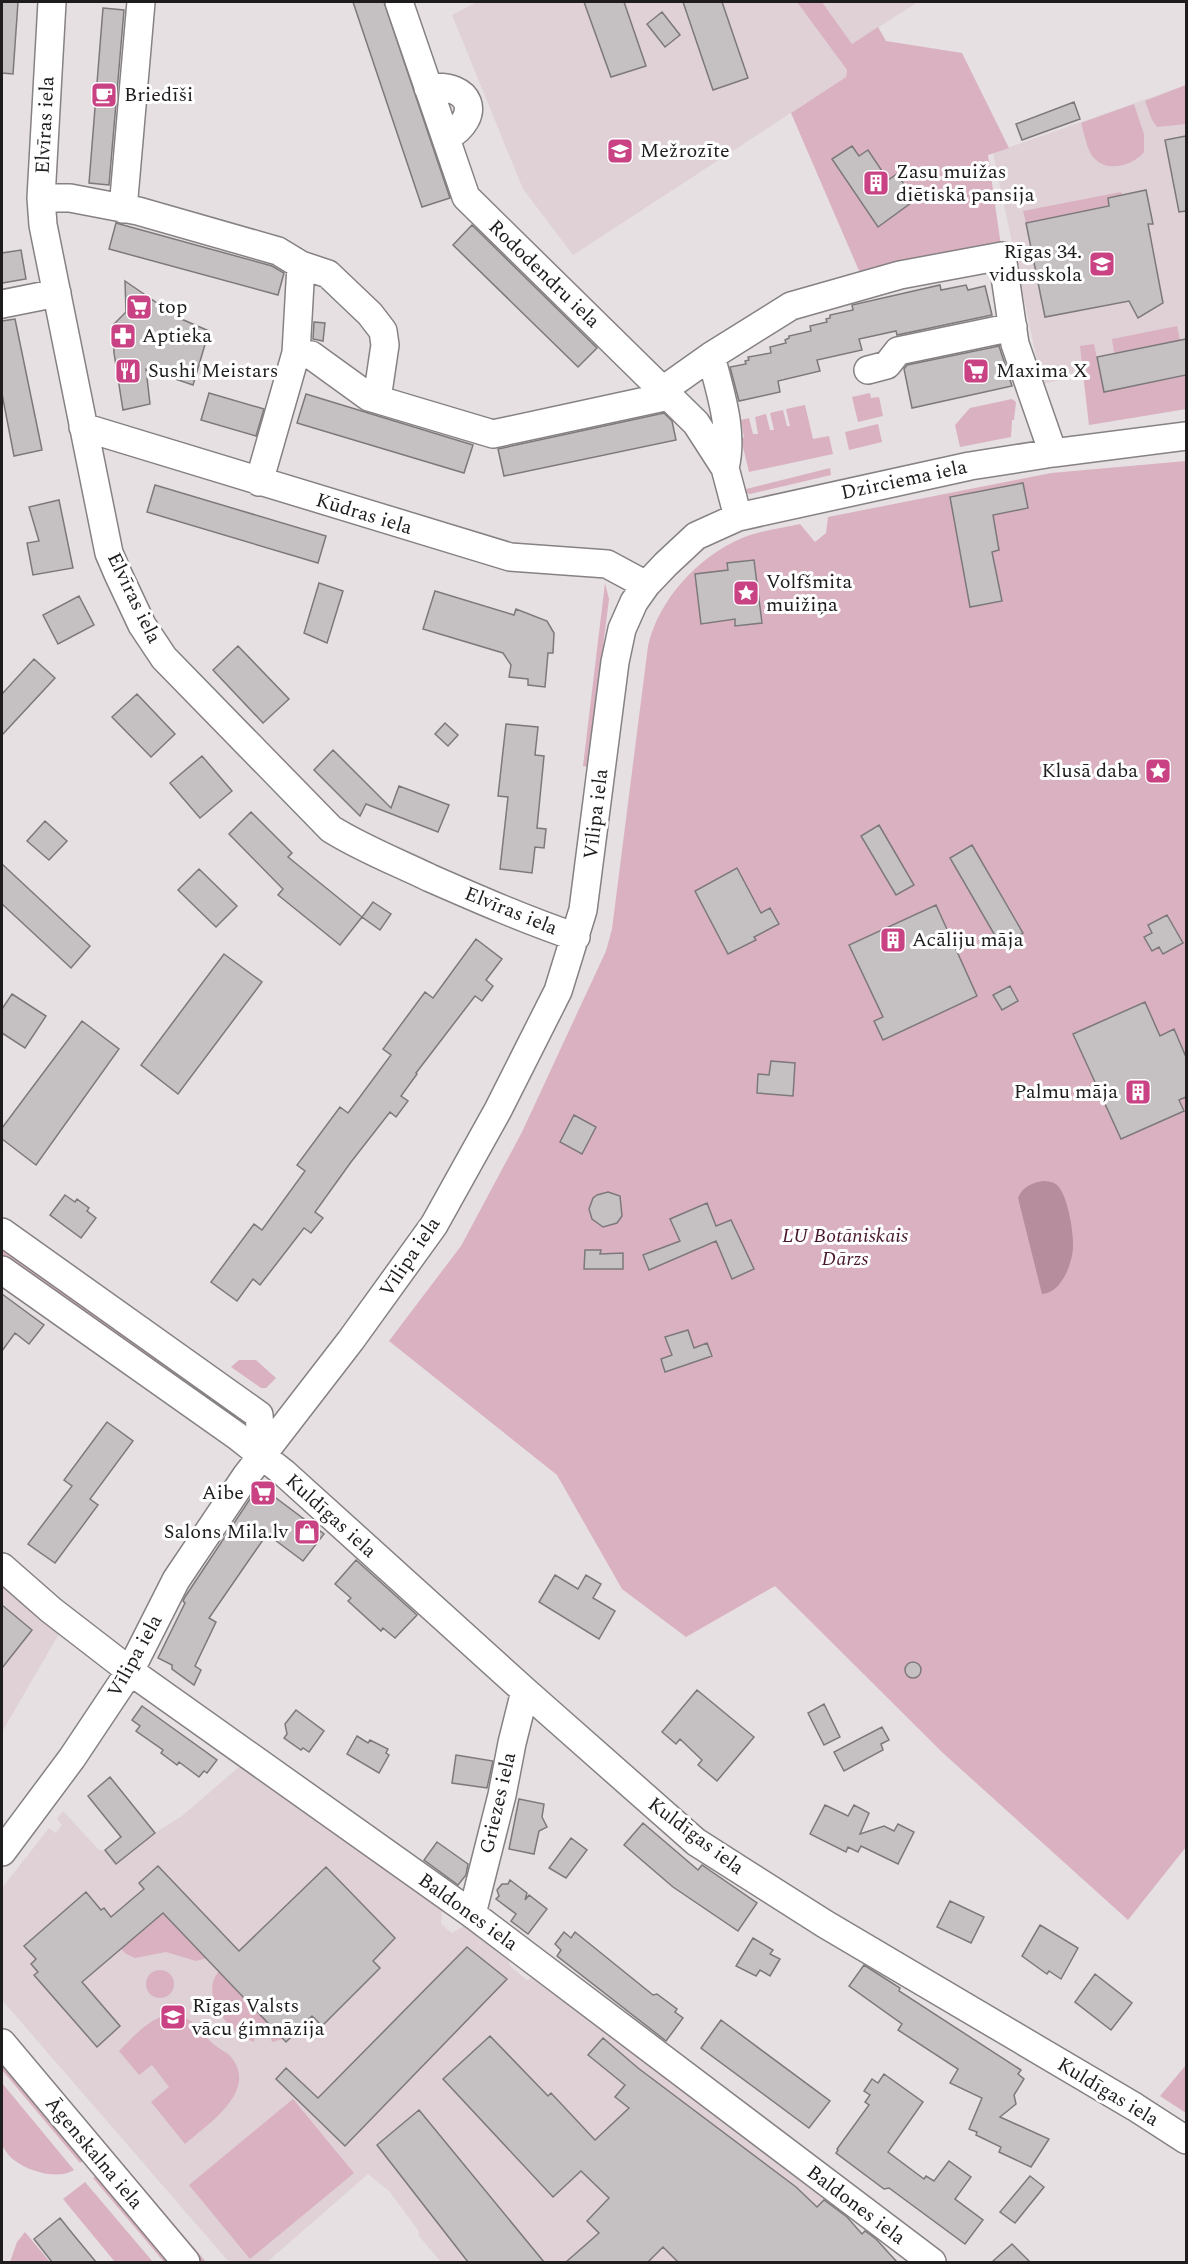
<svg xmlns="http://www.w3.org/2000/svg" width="1188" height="2264" viewBox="0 0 1188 2264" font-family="Spectral,serif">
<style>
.built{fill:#dfd1d6}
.green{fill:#dab1c1}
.water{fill:#b58d9c}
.building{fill:#c5c0c2;stroke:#7d797a;stroke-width:1.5}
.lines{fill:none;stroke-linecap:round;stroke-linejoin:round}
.minor-casing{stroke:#868183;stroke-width:30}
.minor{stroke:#fff;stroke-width:27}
.labels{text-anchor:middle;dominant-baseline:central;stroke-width:6;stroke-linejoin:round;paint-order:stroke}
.poi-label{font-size:20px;fill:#1e1c1d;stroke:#fff;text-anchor:start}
.street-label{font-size:20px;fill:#1e1c1d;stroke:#fff}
.park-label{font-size:20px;font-style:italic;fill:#48152d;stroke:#fff}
</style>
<rect width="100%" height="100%" fill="#e6e0e2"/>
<path class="built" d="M477,2h320l50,68 -1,7 -273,178 -50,-66 -71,-174z
M822,2h96l-66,42z
M1186,85v324l-97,16 -6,-50 -41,9 -49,-231z
M2,1585l58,47 -58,100z
M240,1766l202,144 -1,14 11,9 12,-7 44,33 2,7 17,14 5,-2 294,220 9,9 1,-1 25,28 6,-5 30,33h-456l-22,-26 -1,-6 -29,-39 -21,-17 -101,88h-38l-227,-262v-112l47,-60 6,5 4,-4 3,-4 -5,-6 6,-8 36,39h6l12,14 38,-31 27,-17z"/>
<path class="green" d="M797,2h25l30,42 26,-17 8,14 76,12 47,95 -21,7 13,91 -141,27 -69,-160 55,-36 1,-7z
M1186,85v39l-29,3 -5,-7 -7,-19z
M1134,104l10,30v18c-12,15 -41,22 -53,2 -5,-9 -7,-22 -10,-31z
M1121,192l1,3 -14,3 1,8 -83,17 -3,-12z
M1177,326l3,14 -66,13 -2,-14z
M1094,344l10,48 82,-17v34l-97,16 -9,-79z
M870,393l1,5 8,-1 4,19 -25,6 -6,-25z
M1012,399l4,3 -2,18h-2l-1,17 -51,10 -5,-22 15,-17z
M805,405l8,34 16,-3 4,18 -84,18 -8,-33 3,-2 -3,-17 8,-2 4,16h5l-3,-17 11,-3 4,16h4l-4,-17 13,-3 4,16h3l-4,-17z
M878,424l4,18 -33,8 -4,-18z
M1186,461v1386l-58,73 -185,-167 -168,-167 -89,51 -64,-48 -65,-114 -168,-134 72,-95 61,-114 84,-181 6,-22 36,-283c10,-46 51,-90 94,-108 18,-7 39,-10 58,-14l15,18 11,-9 2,-16 223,-44z
M830,468l1,7 -81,19 -3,-1 -1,-4z
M605,583l4,16 -21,168 -5,-1z
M2,1245l246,172 -4,8 -242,-168z
M239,1360h17l20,18 -10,10h-5l-30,-21z
M163,1913l44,45 -11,3 -30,-9 -31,6 -9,-4 -5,-5z
M146 1984a14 14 0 1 1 28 0a14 14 0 1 1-28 0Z
M219,1971l64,68 -11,3 -2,-8 -9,-3 -6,4 -1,7c-24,-8 -56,-47 -35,-71z
M173,2013c28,9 23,17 43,33 5,4 11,6 15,11 28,34 -23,67 -46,87l-34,-42 18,-15 -17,-22 -13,10 -20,-24c17,-17 30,-33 54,-38z
M2,2062l80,95 1,4 -3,2 -78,-93z
M1186,2065v48l-26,-17z
M2,2083l72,87c-15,10 -45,2 -60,-10 -5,-3 -9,-10 -12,-15z
M293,2099l61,74 -104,86 -61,-74z
M75,2107l131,155h-8l-126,-151z
M98,2174l74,88h-8l-71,-84z
M85,2182l68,80h-38l-52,-63z
M25,2232l25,30h-40l7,-20z"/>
<path class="water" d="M1044,1181c5,0 9,1 13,4 11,10 17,49 16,63 -1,17 -12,45 -31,46l-24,-96c4,-11 15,-16 26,-17z"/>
<path class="building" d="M2,2h16l-5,72 -11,-1z
M353,2h31l66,196 -28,9z
M584,2h40l22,64 -35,11z
M683,2h39l26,76 -35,12z
M103,8l21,2 -15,175 -20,-2z
M662,12l18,23 -15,12 -18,-23z
M1074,102l6,17 -58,21 -6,-16z
M1186,136v75l-7,1 -14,-72z
M852,146l7,10 9,-6 20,30 9,-6 18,26 -37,27 -46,-68z
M1146,190l7,34h-5l15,79 -25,15 -9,-17 -84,16 -19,-94 83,-17 -1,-8z
M116,223l156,43 12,7 -6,22 -169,-46z
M472,225l125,123 -19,19 -125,-122z
M21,250l5,29 -24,4v-30z
M125,281l54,37 30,13 -16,54 -47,-16 4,35 -27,6 -9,-57 -1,-28 13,-13z
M940,285l1,5 25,-5 2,5 17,-4 7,29 -95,20 -1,-4 -37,8 3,11 -45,10 3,11 -42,10 2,11 -41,9 -9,-34 16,-3 -1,-3 4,-1 -1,-3 23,-4 -1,-6 16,-4 -1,-3 4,-2v-2l22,-5 -1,-5 17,-4 -1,-3 4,-1v-3l23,-5 -1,-5z
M15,319l27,131 -28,6 -12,-62v-73z
M314,322l11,1 -2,18 -10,-2z
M1186,339v36l-82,17 -7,-35z
M999,346l13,40 -100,22 -8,-39 3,-4z
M209,393l55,16 -8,27 -55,-16z
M306,394l167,51 -9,28 -167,-50z
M664,413l8,8 4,19 -172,36 -6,-27z
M1023,483l5,25 -35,7 6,35 -7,2 10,49 -32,6 -20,-110z
M155,485l171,51 -8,27 -171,-51z
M59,500l14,68 -40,7 -6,-32 12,-2 -10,-34z
M754,560l8,63 -27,3v-7l-34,5 -6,-50 33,-4 -1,-7z
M319,583l24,8 -16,52 -23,-10z
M435,591l79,24 2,-6 31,12 7,12 -1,20h-5l-3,34 -17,-2v-6l-19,-2 2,-12 -8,-12 -80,-24z
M79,596l15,29 -36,19 -15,-29z
M238,646l51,53 -26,24 -50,-53z
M34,659l21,19 -53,57v-41z
M137,694l38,40 -24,23 -39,-40z
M445,723l13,12 -10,11 -13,-12z
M506,724l32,3 -3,28 9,1 -7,72 9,1 -2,19 -9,-1 -3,26 -32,-4 8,-72 -10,-1z
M333,750l58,58 8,-22 50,19 -11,27 -72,-28 -6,12 -46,-46z
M202,756l30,35 -32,27 -30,-35z
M251,812l41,41 -4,4 74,60 -22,28 -62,-50 5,-6 -54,-55z
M45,821l22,20 -18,19 -22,-19z
M879,825l35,60 -18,10 -35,-59z
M972,845l51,88 -22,13 -51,-88z
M2,864l88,82 -19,22 -69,-64z
M737,868l24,45 9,-5 9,16 -25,13 2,3 -28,14 -33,-63z
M199,869l38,37 -21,21 -38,-37z
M373,902l18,12 -11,16 -18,-13z
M936,905l41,91 -94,44 -9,-19 9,-4 -34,-72z
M1167,915l16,28 -20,11 -4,-7 -7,4 -8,-14 8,-4 -4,-8z
M476,939l26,20 -16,21 7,6 -11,15 -7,-5 -59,77 1,1 -16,22 7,5 -12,16 -6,-5 -39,50 -36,50 8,6 -12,15 -7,-5 -44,57 -7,-6 -16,22 -26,-19 43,-58 8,6 43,-59 -8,-6 43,-58 8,6 43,-58 -8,-6 42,-57 8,6z
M224,954l38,28 -84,112 -37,-29z
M1010,986l8,15 -16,9 -9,-15z
M12,994l34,22 -21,32 -23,-15v-24z
M1145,1002l15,34 14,-7 12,28v40l-7,3 5,11 -63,28 -48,-105z
M82,1021l37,28 -83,116 -34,-26v-11z
M771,1061l24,2 -2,33 -36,-3 1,-19 11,1z
M574,1115l22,12 -14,27 -22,-12z
M608,1192l12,4 2,20 -5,7 -14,4 -11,-8 -3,-10 4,-11 4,-3z
M65,1195l10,7 2,-3 12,9 -2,3 9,7 -15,20 -31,-23z
M707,1203l9,23 15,-6 23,49 -22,10 -16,-38 -67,29 -6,-15 37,-14 -10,-22z
M585,1250h16l-1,4 23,-1v16h-39z
M2,1294l42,31 -15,19 -14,-11 -13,18z
M688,1330l6,18 13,-5 5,13 -47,16 -4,-13 11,-4 -7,-18z
M107,1422l26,19 -43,58 8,6 -43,58 -27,-19 44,-58 -8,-6z
M264,1489l60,45 -21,27 -36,-27 -58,84 7,4 -21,44 6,4 -7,15 -22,-16v-4l-14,-7 27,-55 -2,-2 2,-4 71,-107z
M356,1560l61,55 -22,23 -12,-10 -2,3 -33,-30 3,-3 -16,-14z
M555,1575l23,14 8,-14 15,9 -8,14 22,13 -16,28 -60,-37z
M2,1605l30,25 -30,38z
M905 1670a8 8 0 1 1 16 0a8 8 0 1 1-16 0Z
M697,1690l57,47 -37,44 -19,-16 4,-5 -22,-21 -4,5 -14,-12z
M824,1704l16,33 -16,8 -16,-32z
M142,1706l75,54 -10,13 -3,-2 -5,6 -20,-15 -2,3 -16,-12 2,-3 -27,-19 4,-5 -8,-6z
M296,1710l28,21 -15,21 -6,-4 -2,2 -17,-12 3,-4 -2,-10z
M882,1727l7,13 -8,4 2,6 -39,21 -10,-19z
M357,1736l11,7 2,-3 18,9 -2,4 3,2 -10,18 -32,-19z
M456,1755l37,6 -6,27 -35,-5z
M110,1777l45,56 -39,31 -11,-14 16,-13 -33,-41z
M519,1799l25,5 -2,13 5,10 -8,4 -5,23 -25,-5z
M825,1805l23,11 6,-11 15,8 -9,21 24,-8 10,5 4,-7 16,8 -16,32 -37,-18 -3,6 -10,-5 -2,5 -36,-18z
M643,1823l55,47 4,-5 55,38 -19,28 -65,-44 -49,-42z
M571,1838l16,12 -21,28 -17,-10z
M437,1842l31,22 -2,11 -8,10 -34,-25z
M158,1866l81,85 87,-84 69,71 -22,23 7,7 -58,58 -10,-10 -26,26 -123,-129 -81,69 38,44 -23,21 -63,-72 4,-3 -7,-8 5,-5 -12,-13 62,-54 15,18 3,-2 7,9 33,-28 -5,-6z
M510,1880l17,13 -2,7 4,-5 18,14 -19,25 -17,-13 5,-7 -20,-15 3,-3 -2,-6 5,-6h6z
M950,1901l34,16 -13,26 -34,-16z
M1040,1925l38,23 -17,31 -12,-8 -2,3 -3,-2 -22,-16z
M564,1932l7,6 4,-6 78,63 4,-1 20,15 -2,3 8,6 -17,23 -109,-85 4,-6 -6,-6z
M753,1938l20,12 -3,4 10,5 -10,17 -10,-6 -4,6 -20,-10z
M467,1947l40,32 -162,167 -69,-67 10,-11 32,30z
M864,1965l36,23 -1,3 122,79 -3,4 6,5 -10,16 2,9 -16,13 49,22 -18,28 -32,-15 2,-5 -25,-12 1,-3 -8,-3 13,-31 -32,-15 8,-14 -60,-39 4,-6 -53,-38z
M1095,1974l37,29 -21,27 -36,-28z
M721,2020l109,81 -21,27 -108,-80z
M490,2036l58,60 3,-3 44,47 34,-32 -14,-11 10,-12 -37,-30 15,-17 35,30 158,119 21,20 7,-7 23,17 15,17 3,-3 11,8 21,23h-219l-15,-15 -15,15h-82l33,-29 -12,-12 22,-23 -28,-27 -28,26 -110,-118z
M884,2074l39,28 -35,50 36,27 2,-3 8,5 15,-20 22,16 -16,22 28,21 -18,24 -76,-56 -5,1 -48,-36 2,-3 -1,-1 32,-44 -4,-3 5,-7 -6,-4 8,-12 6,4z
M419,2110l125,152h-76l-91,-117z
M1030,2176l14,11 -29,36 -15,-11z
M60,2218l12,15 24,29h-44l-18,-23z
M1012,2244l18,18h-38z"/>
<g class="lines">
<defs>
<path id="minor" d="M52,2l-11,196 2,27 66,328 9,21 24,51 22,33 167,171c32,20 66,33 99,49 48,21 96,42 146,59
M399,2l67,195 230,226 29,45 13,49
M428,88c43,-6 56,28 18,50
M41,198h29l68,13 140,40 23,14 -5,88 -37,129
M123,209l18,-207
M301,265l27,9 42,40 13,17 2,14 -8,54
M2,304l55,-11
M296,353l15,2 58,42 124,37 176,-38
M711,356c9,36 23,75 14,112
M868,370l19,-5 11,-14 115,-24
M663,390l48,-34 80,-50 109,-31 102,-19 13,88 38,109
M83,427l427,130 97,7 39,21
M2,1232l257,183 3,40
M2,1270l235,166 47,37 241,218 171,151 129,82 310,183 51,33
M2,1567l49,43 79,61 342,243 460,348
M2,1852l70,-94 58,-87 46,-91 70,-104 105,-136 83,-115 64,-115 60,-119 25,-81 32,-248 7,-33 12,-27 12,-17 20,-21 30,-28 42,-19 232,-51 83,-13 133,-17
M472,1914l30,-119 10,-52 13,-52
M2,2043l184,219"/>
</defs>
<use href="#minor" class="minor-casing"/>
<use href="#minor" class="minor"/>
</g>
<defs>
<symbol id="cafe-square" viewBox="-11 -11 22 22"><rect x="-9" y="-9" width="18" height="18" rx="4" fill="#c94384" stroke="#fff"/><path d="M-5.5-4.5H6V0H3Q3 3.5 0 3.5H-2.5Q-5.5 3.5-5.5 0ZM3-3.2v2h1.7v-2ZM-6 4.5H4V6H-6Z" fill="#fff"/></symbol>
<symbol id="school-square" viewBox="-11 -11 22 22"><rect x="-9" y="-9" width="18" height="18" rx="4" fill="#c94384" stroke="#fff"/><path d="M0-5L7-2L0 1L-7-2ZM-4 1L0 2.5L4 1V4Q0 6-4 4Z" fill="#fff"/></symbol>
<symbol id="building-square" viewBox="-11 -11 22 22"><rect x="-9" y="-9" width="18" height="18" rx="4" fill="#c94384" stroke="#fff"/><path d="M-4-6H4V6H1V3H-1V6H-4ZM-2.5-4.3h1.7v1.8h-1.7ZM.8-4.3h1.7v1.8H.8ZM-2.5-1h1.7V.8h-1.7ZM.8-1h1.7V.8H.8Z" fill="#fff"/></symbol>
<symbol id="supermarket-square" viewBox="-11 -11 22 22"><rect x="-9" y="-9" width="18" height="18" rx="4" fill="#c94384" stroke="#fff"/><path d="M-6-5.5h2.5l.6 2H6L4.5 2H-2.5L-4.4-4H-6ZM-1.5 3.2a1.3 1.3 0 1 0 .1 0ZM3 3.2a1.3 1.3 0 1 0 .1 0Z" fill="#fff"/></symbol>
<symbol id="pharmacy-square" viewBox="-11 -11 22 22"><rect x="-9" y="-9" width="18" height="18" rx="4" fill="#c94384" stroke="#fff"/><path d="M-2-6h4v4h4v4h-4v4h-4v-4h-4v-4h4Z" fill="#fff"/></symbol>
<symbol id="restaurant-square" viewBox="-11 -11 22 22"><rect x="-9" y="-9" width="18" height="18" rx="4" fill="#c94384" stroke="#fff"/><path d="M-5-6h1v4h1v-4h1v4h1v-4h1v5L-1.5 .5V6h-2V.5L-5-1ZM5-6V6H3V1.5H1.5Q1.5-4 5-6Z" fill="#fff"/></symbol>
<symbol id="sight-square" viewBox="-11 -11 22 22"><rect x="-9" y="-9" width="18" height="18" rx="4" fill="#c94384" stroke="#fff"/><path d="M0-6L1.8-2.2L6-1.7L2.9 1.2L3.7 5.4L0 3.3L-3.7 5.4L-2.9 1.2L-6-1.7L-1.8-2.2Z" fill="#fff"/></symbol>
<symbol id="shop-square" viewBox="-11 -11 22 22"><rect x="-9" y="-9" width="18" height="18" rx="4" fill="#c94384" stroke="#fff"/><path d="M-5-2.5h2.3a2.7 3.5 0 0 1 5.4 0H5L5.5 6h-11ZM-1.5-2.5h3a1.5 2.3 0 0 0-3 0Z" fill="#fff"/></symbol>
</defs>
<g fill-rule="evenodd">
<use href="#cafe-square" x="89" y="80" width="30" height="30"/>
<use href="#school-square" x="605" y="136" width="30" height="30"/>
<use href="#building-square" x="861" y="168" width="30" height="30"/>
<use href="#school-square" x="1087" y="249" width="30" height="30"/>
<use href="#supermarket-square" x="124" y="292" width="30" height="30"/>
<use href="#pharmacy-square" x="108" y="321" width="30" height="30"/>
<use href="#restaurant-square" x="113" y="356" width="30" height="30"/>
<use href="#supermarket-square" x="961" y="356" width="30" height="30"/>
<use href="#sight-square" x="731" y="578" width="30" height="30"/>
<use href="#sight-square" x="1143" y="756" width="30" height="30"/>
<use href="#building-square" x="878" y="925" width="30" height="30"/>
<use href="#building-square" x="1123" y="1077" width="30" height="30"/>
<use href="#supermarket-square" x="248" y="1478" width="30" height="30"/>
<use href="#shop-square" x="292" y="1517" width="30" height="30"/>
<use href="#school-square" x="158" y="2002" width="30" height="30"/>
</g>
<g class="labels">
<g class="poi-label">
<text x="124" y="95">Briedīši</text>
<text x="640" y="151">Mežrozīte</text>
<text x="896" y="172">Zasu muižas<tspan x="896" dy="23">diētiskā pansija</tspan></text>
<text x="1082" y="252" text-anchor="end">Rīgas 34.<tspan x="1082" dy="23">vidusskola</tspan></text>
<text x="158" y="307">top</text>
<text x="142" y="336">Aptieka</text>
<text x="148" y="371">Sushi Meistars</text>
<text x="996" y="371">Maxima X</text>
<text x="766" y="582">Volfšmita<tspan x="766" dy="23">muižiņa</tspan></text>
<text x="1138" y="771" text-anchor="end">Klusā daba</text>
<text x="912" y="940">Acāliju māja</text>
<text x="1118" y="1092" text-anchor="end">Palmu māja</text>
<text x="244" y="1493" text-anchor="end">Aibe</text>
<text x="288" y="1532" text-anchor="end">Salons Mila.lv</text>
<text x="192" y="2006">Rīgas Valsts<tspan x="192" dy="23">vācu ģimnāzija</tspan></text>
</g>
<g class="street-label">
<text transform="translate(45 125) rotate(-87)">Elvīras iela</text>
<text transform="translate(544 274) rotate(44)">Rododendru iela</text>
<text transform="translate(904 480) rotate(-12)">Dzirciema iela</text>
<text transform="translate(364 514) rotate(17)">Kūdras iela</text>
<text transform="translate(134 598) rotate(64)">Elvīras iela</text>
<text transform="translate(596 814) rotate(-83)">Vīlipa iela</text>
<text transform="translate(511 911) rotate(22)">Elvīras iela</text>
<text transform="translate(410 1257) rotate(-56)">Vīlipa iela</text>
<text transform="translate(331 1516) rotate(42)">Kuldīgas iela</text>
<text transform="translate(135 1656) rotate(-61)">Vīlipa iela</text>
<text transform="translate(498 1803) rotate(-77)">Griezes iela</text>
<text transform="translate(696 1836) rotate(37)">Kuldīgas iela</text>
<text transform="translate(468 1912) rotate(36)">Baldones iela</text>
<text transform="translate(1108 2092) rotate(31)">Kuldīgas iela</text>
<text transform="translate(94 2153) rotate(50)">Āgenskalna iela</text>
<text transform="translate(856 2205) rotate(37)">Baldones iela</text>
</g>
<g class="park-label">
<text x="845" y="1236">LU Botāniskais<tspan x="845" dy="23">Dārzs</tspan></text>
</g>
</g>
<rect width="1188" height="2264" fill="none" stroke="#1e1c1d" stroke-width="6"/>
</svg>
